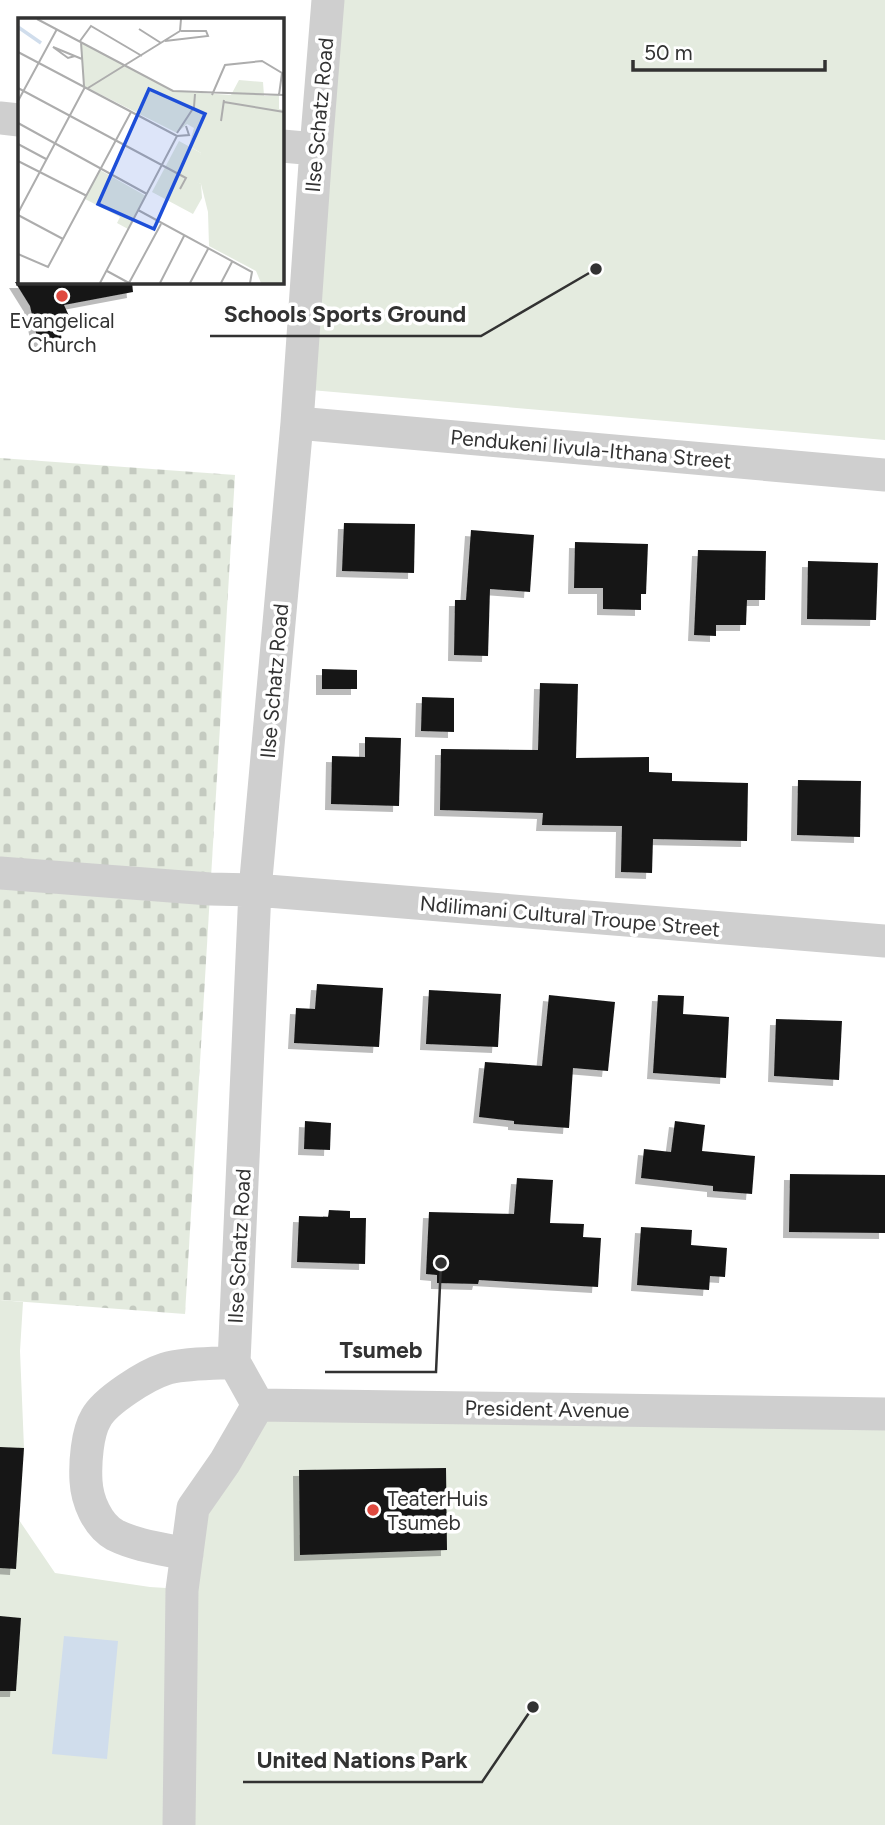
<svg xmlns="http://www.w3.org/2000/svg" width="885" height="1825" viewBox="0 0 885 1825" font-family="Figtree,sans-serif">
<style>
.cemetery{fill:url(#cemetery-stones)}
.park{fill:#e4ebdf}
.water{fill:#d0ddec}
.building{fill:#191919;filter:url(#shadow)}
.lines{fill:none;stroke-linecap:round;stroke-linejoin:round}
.minor{stroke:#cfcfcf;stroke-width:33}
.poi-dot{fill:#df493f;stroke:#fff;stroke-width:2.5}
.labels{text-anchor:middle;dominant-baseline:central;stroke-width:7;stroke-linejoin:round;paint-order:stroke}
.street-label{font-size:21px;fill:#323232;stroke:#fff}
.poi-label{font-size:21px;fill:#323232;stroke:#fff}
.inset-river{fill:none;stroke:#d0ddec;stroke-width:3.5}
.inset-road{fill:none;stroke:#adadad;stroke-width:2}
.view{fill:#1d4ed8;fill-opacity:0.15;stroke:#1d4ed8;stroke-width:3.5}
.inset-edge{fill:none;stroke:#323232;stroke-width:3.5}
.leader{fill:none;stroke:#323232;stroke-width:2.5}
.callout-dot{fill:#323232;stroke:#fff;stroke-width:2.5}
.callout-label{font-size:23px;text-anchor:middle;font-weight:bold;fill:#323232;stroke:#fff;stroke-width:7;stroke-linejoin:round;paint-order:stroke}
</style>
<defs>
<pattern id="cemetery-stones" width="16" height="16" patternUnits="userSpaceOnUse" patternTransform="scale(1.75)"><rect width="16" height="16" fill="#e4ebdf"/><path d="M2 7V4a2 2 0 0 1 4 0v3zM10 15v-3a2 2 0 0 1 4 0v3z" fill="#c4cac0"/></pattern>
<filter id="shadow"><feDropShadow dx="-6" dy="6" stdDeviation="0" flood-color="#0004"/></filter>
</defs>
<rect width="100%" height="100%" fill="#fff"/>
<path class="cemetery" d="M0,458l235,17 -50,839 -185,-14z"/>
<path class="park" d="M328,0h557v440l-586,-51z
M0,1300l23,2 -3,49 4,97 -5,72 36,53 95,14 32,2 11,-81 65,-103 627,9v411h-885z"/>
<path class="water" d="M64,1636l54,5 -11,118 -55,-5z"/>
<path class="building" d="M15,282h117l1,10 -69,13 6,13 -11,4 3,19 -23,5 -9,-40z
M344,523l71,1 -1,49 -72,-2z
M471,530l63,5 -4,57 -40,-3 -2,67 -34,-1 1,-55h11z
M575,542l73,2 -2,50h-5v16l-38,-1v-21h-29z
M698,550l68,1 -1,49h-18l-1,25h-30v11l-22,-1z
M808,561l70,2 -2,57 -69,-1z
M322,669l35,1v19h-35z
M540,683l38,1 -2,74 73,-1v15l23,1v8l76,2 -1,58 -94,-2 -1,34 -31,-1 1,-46 -80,-1 1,-12 -103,-3 1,-61 97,1z
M422,697l32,1v34l-33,-1z
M365,737l36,1 -2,68 -68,-2 1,-48 33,1z
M798,780l63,1 -1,56 -63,-2z
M317,984l66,4 -4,59 -85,-4 2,-35 19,1z
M429,990l72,4 -3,53 -72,-3z
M549,995l66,7 -7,69 -35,-3 -4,60 -55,-4v-3l-35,-4 6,-55 57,4z
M658,995l26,1 -1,18 46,3 -3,61 -73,-5z
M776,1019l66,2 -3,59 -65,-4z
M305,1121l26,2 -1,27 -26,-1z
M675,1121l30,4 -3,26 53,5 -3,38 -39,-3v-5l-72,-8 3,-29 27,3z
M790,1174l95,1v58l-96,-1z
M517,1178l36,2 -3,43 34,1 -1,13 18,1 -3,49 -119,-7 -1,4 -41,-1v-8l-11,-1 3,-62 85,2z
M329,1210l21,1v7h16l-1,46 -68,-2 2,-46 29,1z
M641,1227l51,3 -1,15 36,3 -2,29 -15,-1 -1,14 -72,-5z
M0,1447l24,1 -8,121 -16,-1z
M446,1468l1,82 -147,5 -1,-85z
M0,1616l21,2 -5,73h-16z"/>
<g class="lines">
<path class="minor" d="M0,118l19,2
M282,146l34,3
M297,423l588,52
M0,873l210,16 45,1 630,51
M234,1362l21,-472 42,-467 19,-274 12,-149
M234,1362l24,43 627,9
M187,1554c-23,-5 -50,-8 -72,-19 -18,-10 -28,-35 -29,-54 -1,-18 1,-48 10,-63 9,-17 50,-43 69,-49 18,-6 49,-5 69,-7
M179,1825l3,-235 11,-82 32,-46 33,-57"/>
</g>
<g class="poi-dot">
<circle cx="62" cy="296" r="7"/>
<circle cx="373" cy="1510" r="7"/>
</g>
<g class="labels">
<g class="street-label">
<text transform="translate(319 115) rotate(-85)">Ilse Schatz Road</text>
<text transform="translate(591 449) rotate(5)">Pendukeni Iivula-Ithana Street</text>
<text transform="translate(274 681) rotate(-85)">Ilse Schatz Road</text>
<text transform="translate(570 916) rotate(5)">Ndilimani Cultural Troupe Street</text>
<text transform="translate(239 1246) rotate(-87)">Ilse Schatz Road</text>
<text transform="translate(547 1409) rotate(1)">President Avenue</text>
</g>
<g class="poi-label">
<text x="62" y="320">Evangelical<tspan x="62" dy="24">Church</tspan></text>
<text x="387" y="1498" text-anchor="start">TeaterHuis<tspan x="387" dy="24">Tsumeb</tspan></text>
</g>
</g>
<g transform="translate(18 18)">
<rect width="266" height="266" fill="#fff"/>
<path d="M161,123l22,12 -6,28 6,3 1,14 -9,16 -41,-22z" fill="#e4ebdf"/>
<path d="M62,23l93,50 58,4 8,-15 24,2 1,14 15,-1v14l5,1v173h-23l-5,-12 -47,-25 -1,-34 -7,-28 -6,-2v-17l6,-12 -12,-7 5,-18 -7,-4 -10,9 -93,-47zM82,152l46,26 -18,33 -11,-6 3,-6 -35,-18z" fill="#e4ebdf"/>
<path class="inset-river" d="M0,9l23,16"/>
<path class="inset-road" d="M19,1l136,72 111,4M121,11l22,14M62,23l11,-15 51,30M147,23l43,-5 -2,-5h-25M63,24l3,44M0,34l159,84M57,38l-7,2 -15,-11 29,12M0,70l168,90 -6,11M70,70l92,-57 1,-12M194,77l13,-30 37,-4 20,12 -3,22M0,83l39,-72M206,84l60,10M203,103l3,-21M0,105l129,71M159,115l17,-26 1,-13M159,118l12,-1 -3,-9M0,126l28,15M0,143l69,35M120,192l114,62 -2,11M0,195l67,-126M0,197l45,24M0,236l30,13 83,-155M89,253l22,12M82,265l77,-147M111,265l32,-59M142,265l24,-47M172,265l18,-34M203,265l11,-21"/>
<path class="view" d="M131,71l56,25 -51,115 -56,-25z"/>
<rect width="266" height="266" class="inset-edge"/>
</g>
<path class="leader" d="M596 269L481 336H210M441 1263L436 1372H325M533 1707L482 1782H243"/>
<g class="callout-dot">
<circle cx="596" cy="269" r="7"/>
<circle cx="441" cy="1263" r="7"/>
<circle cx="533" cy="1707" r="7"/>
</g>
<g class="callout-label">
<text x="345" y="322">Schools Sports Ground</text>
<text x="381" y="1358">Tsumeb</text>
<text x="362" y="1768">United Nations Park</text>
</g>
<path d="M633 60v10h192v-10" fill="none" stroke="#323232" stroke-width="3.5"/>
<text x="644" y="60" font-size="21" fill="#323232" stroke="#ffffff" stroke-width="5" paint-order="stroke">50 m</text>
</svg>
